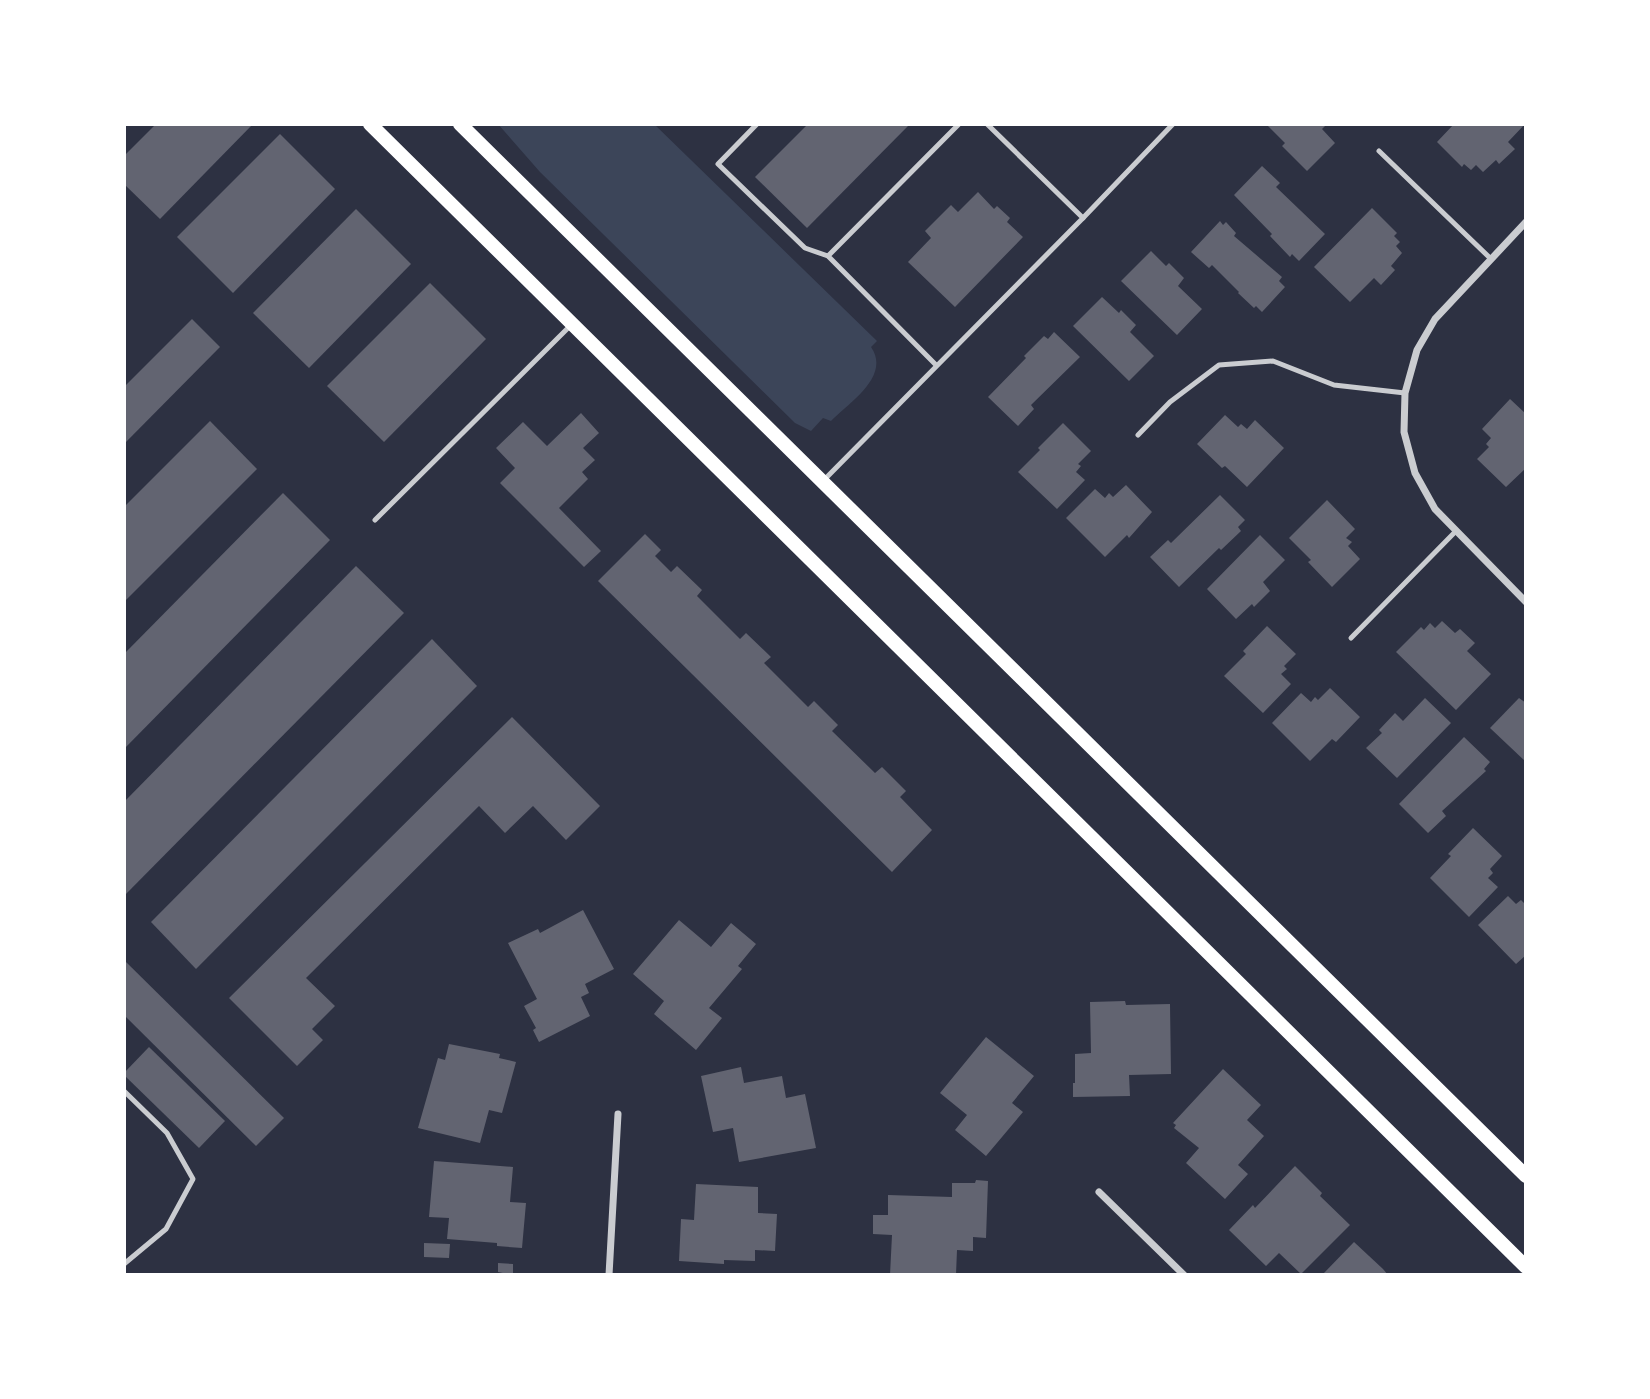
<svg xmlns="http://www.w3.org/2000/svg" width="1650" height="1399" font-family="'Golos Text',sans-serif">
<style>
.green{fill:#3c4559}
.building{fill:#626471}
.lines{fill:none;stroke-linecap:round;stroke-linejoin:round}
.service{stroke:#caccd0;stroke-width:5}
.minor{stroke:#caccd0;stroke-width:7}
.secondary{stroke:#fff;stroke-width:14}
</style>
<rect width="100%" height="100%" fill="#2d3142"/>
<path class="green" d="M498 124H654L877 341 871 347C891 376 850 402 831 421L823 418 811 431 795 423 540 172Z"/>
<g class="building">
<polygon points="156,124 253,124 160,219 124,184 124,156"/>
<polygon points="808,124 910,124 807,228 755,177"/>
<polygon points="1266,124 1327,124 1322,129 1335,143 1307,171 1282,146 1285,143"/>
<polygon points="1454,124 1525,124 1508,142 1515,149 1499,164 1496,160 1483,172 1476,165 1471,170 1464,164 1462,167 1437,142"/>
<polygon points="280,134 335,189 233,293 177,237"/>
<polygon points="1262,166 1280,183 1276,187 1325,234 1299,261 1292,254 1290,257 1270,236 1272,234 1234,195"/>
<polygon points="978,192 994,209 997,206 1010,218 1007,222 1023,237 955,307 908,262 931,238 925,231 951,205 958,212"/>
<polygon points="1372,208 1397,233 1394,236 1400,242 1396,246 1402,253 1391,266 1395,270 1381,285 1374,278 1350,302 1314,267"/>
<polygon points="356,209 411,264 309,368 253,313"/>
<polygon points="1220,221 1223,225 1226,222 1236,233 1234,236 1282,277 1279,281 1285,287 1262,312 1256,306 1254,308 1238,293 1239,292 1212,265 1209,268 1191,252"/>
<polygon points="1151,251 1166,266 1169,263 1184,278 1178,286 1202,309 1177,335 1121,281"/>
<polygon points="430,283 486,339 384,442 327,386"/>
<polygon points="1102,297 1119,313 1121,310 1136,325 1130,332 1154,356 1129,381 1073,326"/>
<polygon points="192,319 220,347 124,444 124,387"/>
<polygon points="1054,332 1080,357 1031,405 1034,409 1018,426 988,397 1026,358 1024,356 1044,336 1048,339"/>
<polygon points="1510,399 1526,414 1526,468 1506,487 1477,459 1489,447 1486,444 1491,438 1482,429"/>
<polygon points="581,413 599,433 583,448 595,460 582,472 588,479 559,508 601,551 584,567 500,483 515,468 496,448 523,422 547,446"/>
<polygon points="1225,415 1238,427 1241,424 1247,429 1255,420 1284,448 1247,487 1225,466 1222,468 1197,444"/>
<polygon points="210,421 257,469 124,602 124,507"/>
<polygon points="1063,423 1091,451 1078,464 1081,466 1076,472 1085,480 1057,509 1018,472 1040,450 1038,448"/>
<polygon points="1126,485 1152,512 1129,538 1127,535 1105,557 1066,518 1095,489 1105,498 1109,493 1113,497"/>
<polygon points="283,493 330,540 124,749 124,654"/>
<polygon points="1220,495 1245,520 1238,527 1241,531 1221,550 1219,548 1179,587 1150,557 1168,540 1171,543"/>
<polygon points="1327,500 1355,529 1346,538 1352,542 1348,546 1360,559 1332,587 1308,562 1311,560 1289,538"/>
<polygon points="645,534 661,550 655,556 671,572 677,566 702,590 697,596 740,639 746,633 771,657 764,663 808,707 814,701 838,725 832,731 875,773 882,767 906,791 900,797 932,830 892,872 598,581"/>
<polygon points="1260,535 1285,560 1263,582 1270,591 1254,607 1252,604 1236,619 1207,589"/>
<polygon points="356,566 404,613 124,896 124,802"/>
<polygon points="1442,621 1455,633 1460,629 1475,643 1467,651 1491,674 1456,710 1396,652 1421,627 1424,630 1430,623 1435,628"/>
<polygon points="1267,626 1296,654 1284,666 1287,669 1281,674 1291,684 1263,713 1224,676 1246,654 1243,651"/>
<polygon points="432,639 477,686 196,969 151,922"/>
<polygon points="1330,688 1360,717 1336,742 1332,739 1310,761 1272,723 1301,693 1311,702 1315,697 1318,700"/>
<polygon points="1425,698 1451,723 1397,778 1366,748 1382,733 1379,730 1395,713 1403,721"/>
<polygon points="1519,698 1526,703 1526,762 1490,728"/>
<polygon points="512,717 600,806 566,840 533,806 505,833 479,806 306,978 335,1006 312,1029 323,1040 297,1066 229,998"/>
<polygon points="1464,737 1490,762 1484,769 1486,771 1442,811 1446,816 1428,833 1399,804"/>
<polygon points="1473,828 1502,856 1490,869 1493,873 1488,878 1498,887 1469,917 1430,878 1451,856 1448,854"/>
<polygon points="1508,896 1516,904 1521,900 1526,905 1526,955 1516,964 1478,925"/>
<polygon points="583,910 614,969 585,984 589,993 581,997 590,1016 539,1042 533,1030 536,1028 524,1006 537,999 508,943 538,929 540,933"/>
<polygon points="679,920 711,947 731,923 756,944 738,966 742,969 709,1008 722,1018 696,1050 654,1014 664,1001 633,974"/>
<polygon points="124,960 284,1118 256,1146 124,1015"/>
<polygon points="1125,1001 1126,1005 1170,1004 1171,1074 1129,1075 1130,1096 1073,1097 1073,1083 1075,1083 1075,1054 1091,1053 1090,1002"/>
<polygon points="986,1037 1034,1076 1012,1103 1023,1112 986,1156 955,1130 967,1115 940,1093"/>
<polygon points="449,1044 500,1054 499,1058 516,1062 502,1113 489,1110 480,1143 418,1128 438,1058 445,1060"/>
<polygon points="149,1047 225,1121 199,1148 124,1075 124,1073"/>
<polygon points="741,1067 744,1083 782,1076 786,1098 805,1094 816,1148 739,1162 733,1128 713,1132 701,1076"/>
<polygon points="1223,1069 1261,1105 1247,1120 1264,1136 1238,1165 1248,1174 1225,1199 1186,1163 1199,1148 1174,1128 1176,1125 1173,1123"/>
<polygon points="434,1161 513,1167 510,1202 526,1203 522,1248 497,1246 497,1243 447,1239 449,1218 429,1217"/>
<polygon points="1295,1166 1322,1193 1320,1196 1350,1225 1301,1274 1279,1253 1266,1266 1229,1230 1253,1205 1255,1208"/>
<polygon points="976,1180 988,1181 986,1238 973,1237 973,1251 957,1250 956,1275 890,1275 892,1235 873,1234 873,1215 888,1215 888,1195 952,1197 952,1183 975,1183"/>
<polygon points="696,1184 758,1187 758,1213 777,1214 775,1251 755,1250 755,1261 724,1260 724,1264 679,1261 681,1219 694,1220"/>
<polygon points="1354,1242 1383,1269 1388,1275 1324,1273"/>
<polygon points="424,1243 450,1244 449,1258 424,1257"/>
<polygon points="498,1263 513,1264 513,1275 498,1272"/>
</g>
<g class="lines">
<g class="service">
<polyline points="757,124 718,164 805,248 828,256"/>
<polyline points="1379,151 1490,258"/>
<polyline points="1083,218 1173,124"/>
<polyline points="936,365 828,256 959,124"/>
<polyline points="1138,435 1170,402 1219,365 1273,361 1334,385 1405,393"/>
<polyline points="823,481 1083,218 987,124"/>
<polyline points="375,520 572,324"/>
<polyline points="1351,638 1455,532"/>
<polyline points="124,1091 167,1133 193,1179 166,1229 124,1264"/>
</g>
<g class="minor">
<polyline points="1526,222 1435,319 1417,350 1405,393 1404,432 1415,473 1435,509 1526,602"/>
<polyline points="1099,1192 1184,1275"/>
<polyline points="609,1275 618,1114"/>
</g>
<g class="secondary">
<polyline points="370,124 1526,1267"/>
<polyline points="460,124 1526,1176"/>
</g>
</g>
<rect width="1650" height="1399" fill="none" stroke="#ffffff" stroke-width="252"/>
</svg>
